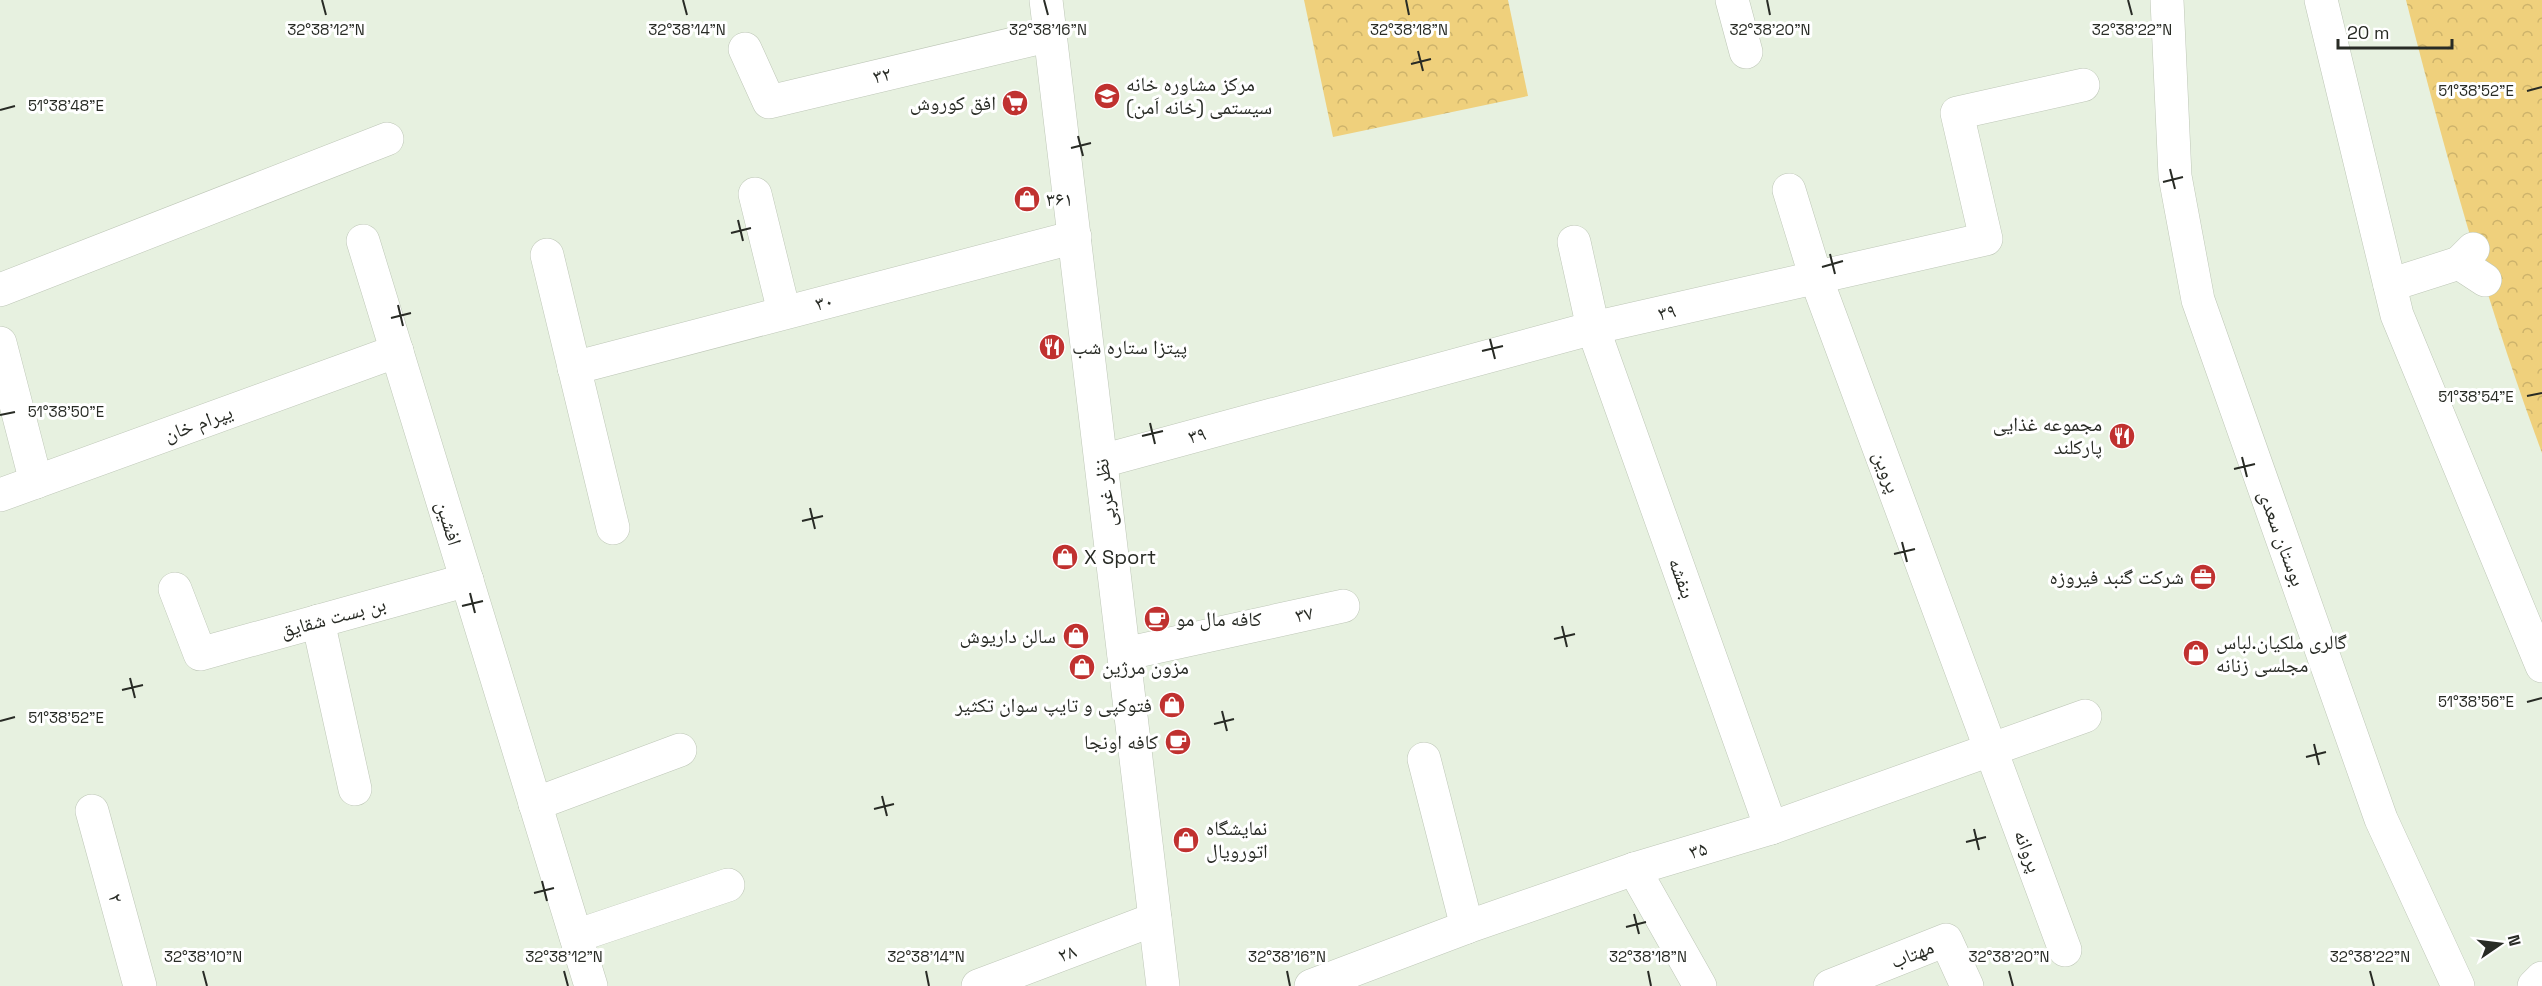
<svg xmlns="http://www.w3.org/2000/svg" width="2542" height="986" font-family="'Space Grotesk','Noto Naskh Arabic',sans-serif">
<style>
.forest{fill:url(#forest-crowns)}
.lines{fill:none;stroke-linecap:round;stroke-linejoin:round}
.street-casing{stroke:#bec7b7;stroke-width:34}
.secondary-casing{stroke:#bec7b7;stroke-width:34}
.primary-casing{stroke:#bec7b7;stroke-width:34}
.street{stroke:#fff;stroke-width:33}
.secondary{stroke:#fff;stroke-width:33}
.primary{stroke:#fff;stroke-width:33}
.ticks{fill:none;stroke:#282b25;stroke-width:2}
.labels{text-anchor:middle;stroke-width:6;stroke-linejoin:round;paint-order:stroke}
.street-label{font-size:20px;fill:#282b25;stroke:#fff}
.poi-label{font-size:20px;fill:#282b25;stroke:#fff;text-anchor:start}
.ticks-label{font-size:15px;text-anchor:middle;fill:#282b25;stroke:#fff;stroke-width:6;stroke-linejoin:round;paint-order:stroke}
</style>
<defs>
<pattern id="forest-crowns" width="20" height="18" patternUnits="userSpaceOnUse" patternTransform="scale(1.5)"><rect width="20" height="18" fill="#efd07c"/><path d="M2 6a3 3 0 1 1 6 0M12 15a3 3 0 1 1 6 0" fill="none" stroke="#cdb36b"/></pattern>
</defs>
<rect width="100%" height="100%" fill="#e7f1e0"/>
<g class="forest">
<polygon points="1304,0 1508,0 1528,96 1333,137"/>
<path d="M2406 0H2542V453C2487 305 2445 153 2406 0Z"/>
</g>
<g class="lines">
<defs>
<g id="street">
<polyline points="1732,0 1746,52"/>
<polyline points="745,49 769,102 1051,35"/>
<polyline points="1789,190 1816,278 2065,950"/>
<polyline points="755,194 784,312"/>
<polyline points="363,241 591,986"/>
<polyline points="1574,242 1593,328 1771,828"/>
<polyline points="2473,249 2459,263 2485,280"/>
<polyline points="547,255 613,528"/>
<polyline points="2390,285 2459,263"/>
<polyline points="0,290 387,139"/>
<polyline points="0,343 36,482"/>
<polyline points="574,368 1075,237"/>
<polyline points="1102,461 1593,328 1986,239 1957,113 2083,85"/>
<polyline points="0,495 397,351"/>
<polyline points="175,589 200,654 467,580"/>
<polyline points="318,621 355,789"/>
<polyline points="1124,654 1343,606"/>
<polyline points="1424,759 1467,927"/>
<polyline points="535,804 680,750"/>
<polyline points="92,811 140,986"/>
<polyline points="1634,869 1700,986"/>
<polyline points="576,936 728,885"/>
<polyline points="978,986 1155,919"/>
<polyline points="1311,986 1467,927 1634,869 1771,828 2085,716"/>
<polyline points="1830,986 1946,940 1967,986"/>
</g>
<polyline id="secondary" points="1046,0 1163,986"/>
<g id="primary">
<polyline points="2167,0 2175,176 2198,300 2381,819 2458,986"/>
<polyline points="2321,0 2397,315 2542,666"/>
<polyline points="2534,986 2542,978"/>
</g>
</defs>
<use href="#street" class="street-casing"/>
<use href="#secondary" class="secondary-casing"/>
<use href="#primary" class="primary-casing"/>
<use href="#street" class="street"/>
<use href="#secondary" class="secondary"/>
<use href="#primary" class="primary"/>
</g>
<path class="ticks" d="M322 0 326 15M683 0 687 15M1044 0 1048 15M1406 0 1409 15M1767 0 1770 15M2128 0 2132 15M1418 51 1423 71M1411 64 1431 59M2527 91 2542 87M0 110 15 106M1078 136 1083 156M1071 148 1091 143M2170 169 2175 189M2163 182 2183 177M738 220 743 241M731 233 751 228M1830 254 1835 274M1822 267 1843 261M398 305 403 326M391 318 411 313M1490 339 1495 359M1482 351 1503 346M2527 396 2542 393M0 415 15 412M1150 423 1155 444M1142 436 1163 431M2242 457 2247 477M2234 469 2255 464M810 508 815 529M802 521 823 516M1902 542 1907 562M1894 554 1915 549M470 593 475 613M462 606 483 601M1562 626 1567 647M1554 639 1575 634M130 678 135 698M122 690 143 685M2527 702 2542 698M1222 711 1227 731M0 721 15 717M1214 724 1234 719M2314 744 2319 765M2306 757 2326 752M882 796 887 816M874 809 894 804M1974 829 1979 850M1966 842 1986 837M542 881 547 901M534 893 554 888M1634 914 1639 934M1626 927 1646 922M203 971 207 986M564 971 568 986M926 971 929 986M1287 971 1290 986M1648 971 1651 986M2009 971 2013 986M2370 971 2374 986"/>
<defs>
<symbol id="school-disc" viewBox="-11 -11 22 22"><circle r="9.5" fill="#c0312f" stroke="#fff"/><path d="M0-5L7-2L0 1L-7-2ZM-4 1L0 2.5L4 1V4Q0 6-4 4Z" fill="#fff"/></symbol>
<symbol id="supermarket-disc" viewBox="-11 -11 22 22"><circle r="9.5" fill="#c0312f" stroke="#fff"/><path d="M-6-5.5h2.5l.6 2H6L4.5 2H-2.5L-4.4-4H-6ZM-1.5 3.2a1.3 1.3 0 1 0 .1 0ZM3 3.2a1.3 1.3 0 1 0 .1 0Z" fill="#fff"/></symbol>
<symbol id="shop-disc" viewBox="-11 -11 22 22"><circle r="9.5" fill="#c0312f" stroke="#fff"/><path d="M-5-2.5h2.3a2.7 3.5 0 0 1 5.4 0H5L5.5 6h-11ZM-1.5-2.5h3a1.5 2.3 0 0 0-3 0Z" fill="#fff"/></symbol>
<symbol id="restaurant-disc" viewBox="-11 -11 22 22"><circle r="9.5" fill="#c0312f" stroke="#fff"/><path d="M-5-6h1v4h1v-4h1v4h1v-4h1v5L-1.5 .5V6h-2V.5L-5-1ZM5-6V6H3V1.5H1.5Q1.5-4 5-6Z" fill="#fff"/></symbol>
<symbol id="office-disc" viewBox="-11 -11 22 22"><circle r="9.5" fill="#c0312f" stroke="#fff"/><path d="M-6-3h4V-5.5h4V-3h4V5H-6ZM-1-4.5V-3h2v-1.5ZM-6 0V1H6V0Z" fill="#fff"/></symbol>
<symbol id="cafe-disc" viewBox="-11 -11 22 22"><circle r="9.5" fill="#c0312f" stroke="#fff"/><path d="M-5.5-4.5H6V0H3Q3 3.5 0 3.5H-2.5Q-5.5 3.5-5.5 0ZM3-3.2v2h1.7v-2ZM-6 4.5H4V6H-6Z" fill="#fff"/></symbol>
</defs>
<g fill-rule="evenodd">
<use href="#school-disc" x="1092" y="81" width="30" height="30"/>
<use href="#supermarket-disc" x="1000" y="88" width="30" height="30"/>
<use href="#shop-disc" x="1012" y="184" width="30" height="30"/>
<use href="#restaurant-disc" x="1037" y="332" width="30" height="30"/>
<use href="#restaurant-disc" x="2107" y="421" width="30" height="30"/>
<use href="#shop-disc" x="1050" y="542" width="30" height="30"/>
<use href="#office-disc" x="2188" y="562" width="30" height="30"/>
<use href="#cafe-disc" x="1142" y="604" width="30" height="30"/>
<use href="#shop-disc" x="1061" y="621" width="30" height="30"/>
<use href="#shop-disc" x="2181" y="638" width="30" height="30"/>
<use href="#shop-disc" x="1067" y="652" width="30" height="30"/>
<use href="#shop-disc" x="1157" y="690" width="30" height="30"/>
<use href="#cafe-disc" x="1163" y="727" width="30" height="30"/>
<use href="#shop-disc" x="1171" y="825" width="30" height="30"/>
</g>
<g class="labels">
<g class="street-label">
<text transform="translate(882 75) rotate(-13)" y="7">۳۲</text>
<text transform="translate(824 302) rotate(-15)" y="7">۳۰</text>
<text transform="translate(1667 312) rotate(-13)" y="7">۳۹</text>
<text transform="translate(198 423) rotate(-20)" y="7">یپرام خان</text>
<text transform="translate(1197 435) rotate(-15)" y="7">۳۹</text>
<text transform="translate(1887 472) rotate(70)" y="7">پروین</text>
<text transform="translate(1105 493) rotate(-97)" y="7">نظر غربی</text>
<text transform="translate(449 523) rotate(73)" y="7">افشین</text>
<text transform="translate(2282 538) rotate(70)" y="7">بوستان سعدی</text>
<text transform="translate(1682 578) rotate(70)" y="7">بنفشه</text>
<text transform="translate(1304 614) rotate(-12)" y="7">۳۷</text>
<text transform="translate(333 617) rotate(-15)" y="7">بن بست شقایق</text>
<text transform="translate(1698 850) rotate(-17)" y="7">۳۵</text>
<text transform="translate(2028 851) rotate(69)" y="7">پروانه</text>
<text transform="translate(116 898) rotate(75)" y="7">۲</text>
<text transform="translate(1067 953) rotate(-21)" y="7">۲۸</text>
<text transform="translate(1912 954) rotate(-22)" y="7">مهتاب</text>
</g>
<g class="poi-label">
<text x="1126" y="91">مرکز مشاوره خانه<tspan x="1126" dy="23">سیستمی (خانه اَمن)</tspan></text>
<text x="996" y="110" text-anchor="end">افق کوروش</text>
<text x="1046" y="206">۳۶۱</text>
<text x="1072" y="354">پیتزا ستاره شب</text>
<text x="2102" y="431" text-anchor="end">مجموعه غذایی<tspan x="2102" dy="23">پارکلند</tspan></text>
<text x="1084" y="564">X Sport</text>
<text x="2184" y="584" text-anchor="end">شرکت گنبد فیروزه</text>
<text x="1176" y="626">کافه مال مو</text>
<text x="1056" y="643" text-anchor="end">سالن داریوش</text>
<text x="2216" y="649">گالری ملکیان.لباس<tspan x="2216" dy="23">مجلسی زنانه</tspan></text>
<text x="1102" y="674">مزون مرژین</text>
<text x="1152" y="712" text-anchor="end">فتوکپی و تایپ سوان تکثیر</text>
<text x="1158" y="749" text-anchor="end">کافه اونجا</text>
<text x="1206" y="835">نمایشگاه<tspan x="1206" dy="23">اتورویال</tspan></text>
</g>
</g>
<g class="ticks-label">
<text x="1409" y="35">32°38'18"N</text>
<text x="326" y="35">32°38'12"N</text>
<text x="687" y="35">32°38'14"N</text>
<text x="1048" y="35">32°38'16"N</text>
<text x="1770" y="35">32°38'20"N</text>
<text x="2132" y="35">32°38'22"N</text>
<text x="2476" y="96">51°38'52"E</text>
<text x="66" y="111">51°38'48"E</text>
<text x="2476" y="402">51°38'54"E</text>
<text x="66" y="417">51°38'50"E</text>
<text x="2476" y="707">51°38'56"E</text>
<text x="66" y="723">51°38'52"E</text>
<text x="203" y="962">32°38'10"N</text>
<text x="564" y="962">32°38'12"N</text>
<text x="926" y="962">32°38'14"N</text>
<text x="1287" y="962">32°38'16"N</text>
<text x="1648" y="962">32°38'18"N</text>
<text x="2009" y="962">32°38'20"N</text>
<text x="2370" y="962">32°38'22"N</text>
</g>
<g transform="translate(2500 944) rotate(76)" stroke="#ffffff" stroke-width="4.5" paint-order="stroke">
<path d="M0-4.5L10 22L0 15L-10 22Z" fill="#282b25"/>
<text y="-9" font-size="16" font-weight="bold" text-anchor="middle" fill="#282b25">N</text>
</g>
<path d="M2338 39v9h114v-9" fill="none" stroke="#282b25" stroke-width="3"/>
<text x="2347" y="39" font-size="18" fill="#282b25" stroke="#ffffff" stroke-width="4.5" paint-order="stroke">20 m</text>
</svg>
